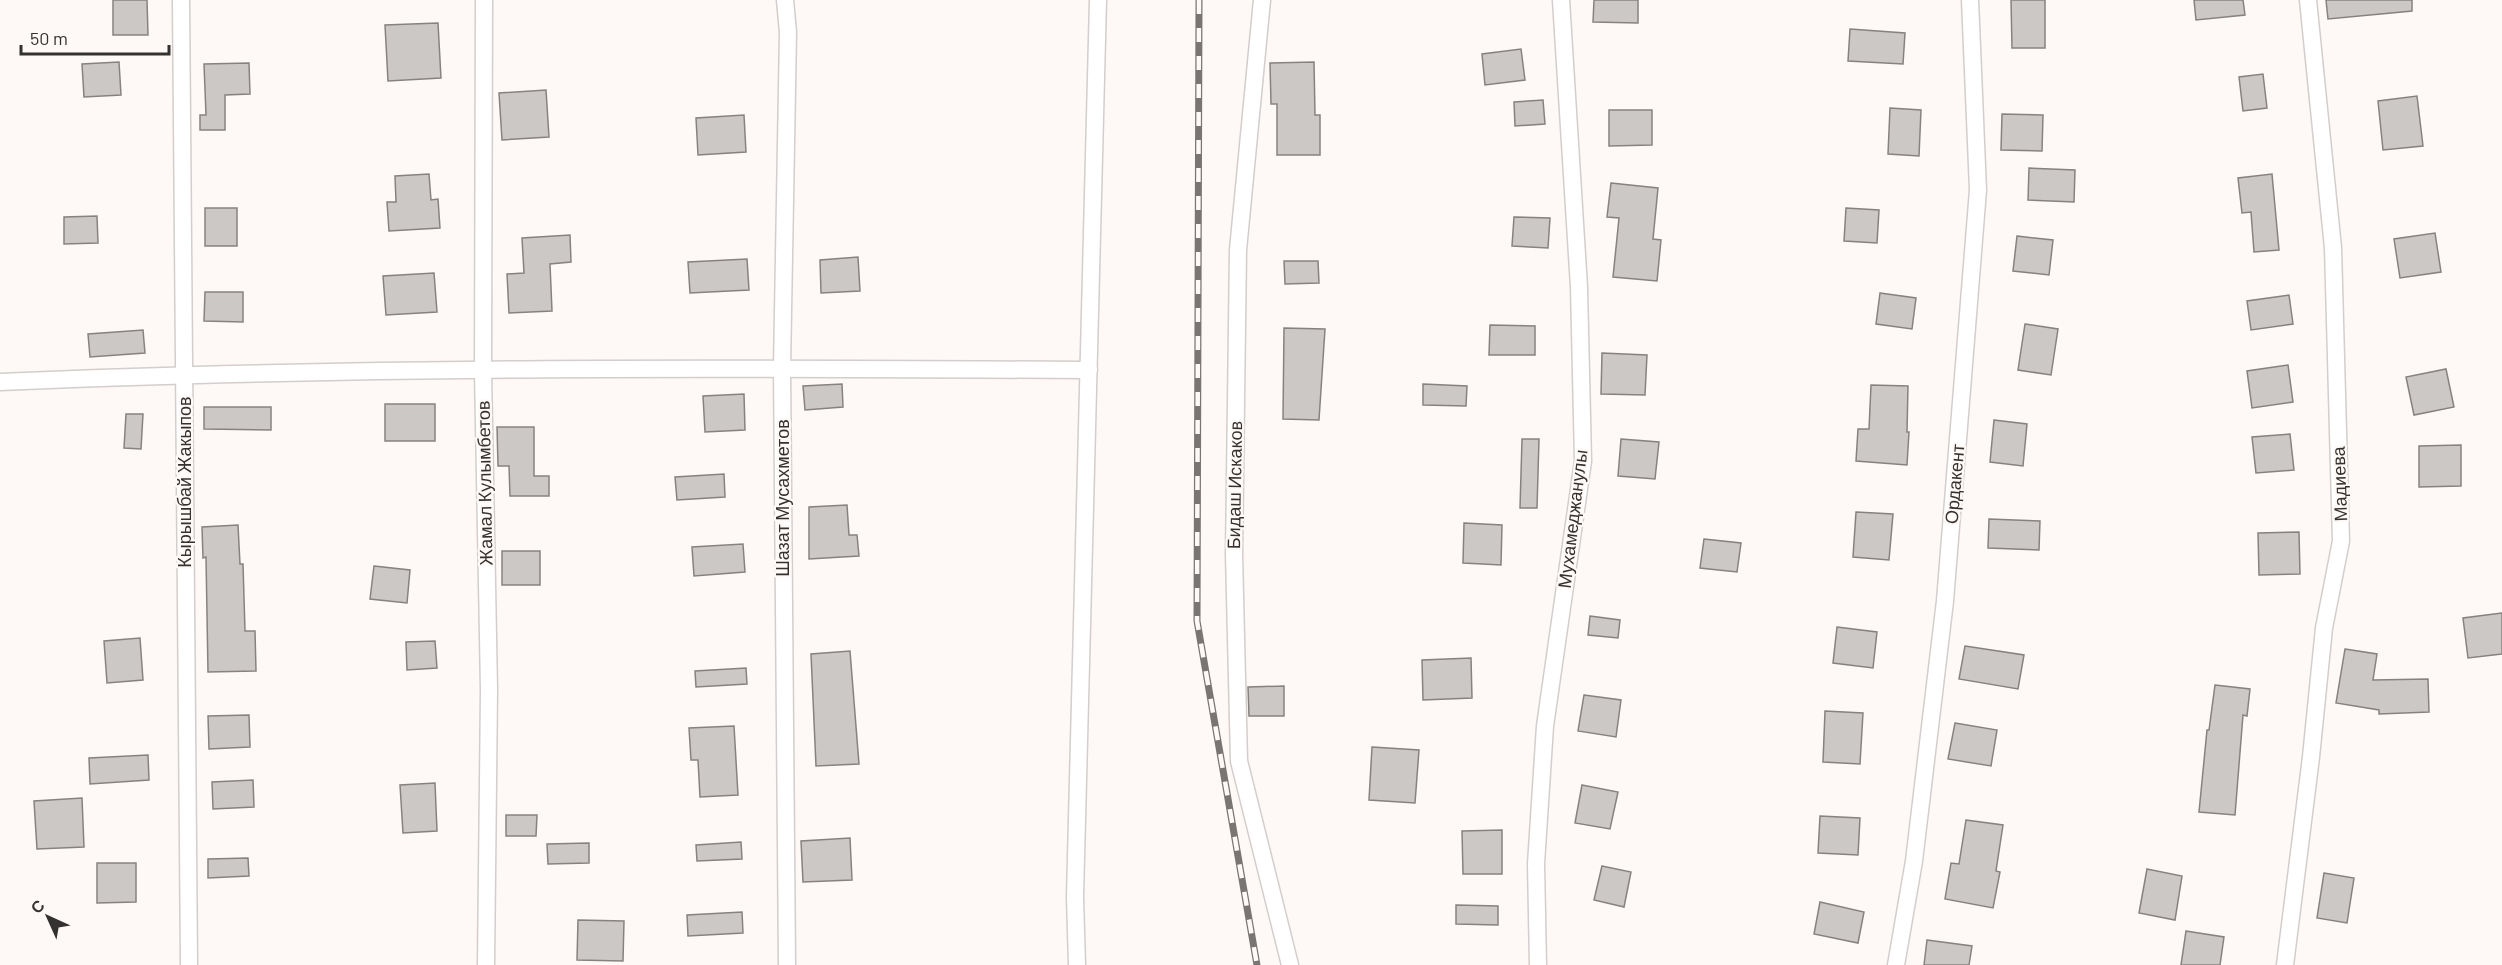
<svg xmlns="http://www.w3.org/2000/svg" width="2502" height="965" font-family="Barlow,sans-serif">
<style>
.building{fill:#ccc8c6;stroke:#878281;stroke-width:1.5}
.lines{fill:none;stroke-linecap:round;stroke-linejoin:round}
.minor-casing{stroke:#d3cecc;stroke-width:19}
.minor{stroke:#fff;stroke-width:16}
.rail-casing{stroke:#787573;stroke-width:7}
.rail{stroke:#fef9f6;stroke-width:4.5;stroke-dasharray:14;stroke-linecap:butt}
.labels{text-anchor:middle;stroke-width:4.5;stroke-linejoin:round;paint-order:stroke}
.street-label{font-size:18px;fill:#343231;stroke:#fef9f6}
</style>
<rect width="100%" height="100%" fill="#fef9f6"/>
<g class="building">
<polygon points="113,0 147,0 148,35 113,35"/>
<polygon points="1594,0 1638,0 1638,23 1593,22"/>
<polygon points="2011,0 2045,0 2045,48 2012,48"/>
<polygon points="2194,0 2243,0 2245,15 2196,20"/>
<polygon points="2326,0 2412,0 2412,11 2328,19"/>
<polygon points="438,23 441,78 388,81 385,25"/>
<polygon points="1850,29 1905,33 1903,64 1848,61"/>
<polygon points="1521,49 1525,80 1485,85 1482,54"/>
<polygon points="119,62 121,95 84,97 82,64"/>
<polygon points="1314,62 1315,115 1320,115 1320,155 1277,155 1277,104 1271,104 1270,63"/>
<polygon points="249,63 250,94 225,95 225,130 200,130 200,115 206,115 204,64"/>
<polygon points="2263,74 2267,108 2243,111 2239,77"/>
<polygon points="546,90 549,137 502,140 499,93"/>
<polygon points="2417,96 2423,146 2383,150 2378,101"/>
<polygon points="1543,100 1545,124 1515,126 1514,102"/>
<polygon points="1890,108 1921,110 1919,156 1888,154"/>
<polygon points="1609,110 1652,110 1652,145 1609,146"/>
<polygon points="2002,114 2043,115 2042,151 2001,150"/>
<polygon points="744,115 746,152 698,155 696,118"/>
<polygon points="2029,168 2075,170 2074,202 2028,200"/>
<polygon points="429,174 431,200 438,199 440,228 389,231 387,202 396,202 395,176"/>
<polygon points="2272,174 2279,250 2254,252 2251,212 2242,213 2238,178"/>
<polygon points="1611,183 1658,188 1653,239 1661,240 1657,281 1613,277 1619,218 1607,217"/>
<rect x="205" y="208" width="32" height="38"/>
<polygon points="1846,208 1879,210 1877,243 1844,241"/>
<polygon points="97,216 98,243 64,244 64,217"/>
<polygon points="1514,217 1550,218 1548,248 1512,246"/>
<polygon points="2435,233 2441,272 2400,278 2394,239"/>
<polygon points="570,235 571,262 550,264 552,311 509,313 507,274 524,273 522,238"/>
<polygon points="2017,236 2053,240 2049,275 2013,271"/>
<polygon points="858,257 860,291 821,293 820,260"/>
<polygon points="747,259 749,290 690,293 688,262"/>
<polygon points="1284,261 1318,261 1319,283 1285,284"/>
<polygon points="434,273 437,312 386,315 383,276"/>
<polygon points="205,292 243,292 243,322 204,321"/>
<polygon points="1880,293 1916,298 1912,329 1876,324"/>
<polygon points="2289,295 2293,324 2251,330 2247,301"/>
<polygon points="2025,324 2058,329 2051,375 2018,370"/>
<polygon points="1490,325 1535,326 1535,355 1489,355"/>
<polygon points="1284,328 1325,329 1319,420 1283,419"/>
<polygon points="143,330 145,353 90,357 88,334"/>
<polygon points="1602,353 1647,355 1645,395 1601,394"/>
<polygon points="2288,365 2293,402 2252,408 2247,371"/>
<polygon points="2446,369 2454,407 2414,415 2406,377"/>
<polygon points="842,384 843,407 805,410 803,386"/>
<polygon points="1423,384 1467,386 1466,406 1423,405"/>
<polygon points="1871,385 1908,386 1907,432 1909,432 1907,465 1856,461 1858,429 1869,429"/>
<polygon points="744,394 745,430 705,432 703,396"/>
<rect x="385" y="404" width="50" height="37"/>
<polygon points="204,407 271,407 271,430 204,429"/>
<polygon points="126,414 143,414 141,449 124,448"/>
<polygon points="1994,420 2027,424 2023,466 1990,462"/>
<polygon points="497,427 534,427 534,476 549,476 549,496 510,496 509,466 498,466"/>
<polygon points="2290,434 2294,470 2256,473 2252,437"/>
<polygon points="1522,439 1539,439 1537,508 1520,508"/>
<polygon points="1621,439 1659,442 1655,479 1618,476"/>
<polygon points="2461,445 2461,486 2419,487 2419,446"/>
<polygon points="724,474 725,497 677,500 675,477"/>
<polygon points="847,505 849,535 857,535 859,556 809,559 809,507"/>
<polygon points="1856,512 1893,514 1889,560 1853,557"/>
<polygon points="1989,519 2040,521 2039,550 1988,548"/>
<polygon points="1464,523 1502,525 1501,565 1463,563"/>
<polygon points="238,525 240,564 243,564 245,631 255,631 256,671 208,672 206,557 203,558 202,527"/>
<polygon points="2299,532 2300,574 2259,575 2258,533"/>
<polygon points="1704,539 1741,543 1737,572 1700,568"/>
<polygon points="743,544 745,572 694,576 692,547"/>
<rect x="502" y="551" width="38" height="34"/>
<polygon points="374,566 410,570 407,603 370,599"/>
<polygon points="2502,613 2502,654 2468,658 2463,618"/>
<polygon points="1590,616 1620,620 1618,638 1588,635"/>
<polygon points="1837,627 1877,632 1873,668 1833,663"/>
<polygon points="140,638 143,680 107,683 104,641"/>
<polygon points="435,641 437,668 407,670 406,642"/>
<polygon points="1965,646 2024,655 2018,689 1959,679"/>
<polygon points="2345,649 2377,654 2373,680 2428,679 2429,712 2379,714 2379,710 2336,703"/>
<polygon points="850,651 859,764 816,766 811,654"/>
<polygon points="1471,658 1472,698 1423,700 1422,660"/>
<polygon points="746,668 747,684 696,687 695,671"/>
<polygon points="2215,685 2250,689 2247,716 2243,715 2235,815 2199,812 2207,730 2209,730"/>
<polygon points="1284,686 1284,716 1249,716 1248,687"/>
<polygon points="1584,695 1621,700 1616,737 1578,731"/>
<polygon points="1825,711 1863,713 1860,764 1823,762"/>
<polygon points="249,715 250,747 209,749 208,716"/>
<polygon points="1955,723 1997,730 1991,766 1948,759"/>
<polygon points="734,726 738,795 700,797 698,760 691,760 689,728"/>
<polygon points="1372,747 1419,750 1415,803 1369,800"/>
<polygon points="148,755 149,780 90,784 89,758"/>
<polygon points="253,780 254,807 213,809 212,782"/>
<polygon points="435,783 437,831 403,833 400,785"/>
<polygon points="1582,785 1618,792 1610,829 1575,823"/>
<polygon points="82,798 84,847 37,849 34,801"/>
<polygon points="506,815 537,815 536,836 506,836"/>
<polygon points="1820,816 1860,818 1858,855 1818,853"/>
<polygon points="1966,820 2003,825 1996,871 2000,872 1993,908 1945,899 1951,863 1959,864"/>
<polygon points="1502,830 1502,874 1463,874 1462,831"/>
<polygon points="850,838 852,880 803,882 801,841"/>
<polygon points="741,842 742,859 697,861 696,845"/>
<polygon points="589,843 589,863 548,864 547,844"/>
<polygon points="248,858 249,876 208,878 208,859"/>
<polygon points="97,863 136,863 136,902 97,903"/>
<polygon points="1602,866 1631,872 1624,907 1594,900"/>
<polygon points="2147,869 2182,876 2175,920 2139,913"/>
<polygon points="2324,873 2354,878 2347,923 2317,918"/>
<polygon points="1820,902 1864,912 1858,943 1814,934"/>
<polygon points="1456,905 1498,906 1498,925 1456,924"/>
<polygon points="742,912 743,933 688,936 687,915"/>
<polygon points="578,920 624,921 623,961 577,960"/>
<polygon points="2186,931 2224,937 2220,965 2181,965"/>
<polygon points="1927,940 1972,946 1969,965 1924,965"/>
</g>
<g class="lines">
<defs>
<g id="minor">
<polyline points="181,0 189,965"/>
<polyline points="484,0 483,371 489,690 486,965"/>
<polyline points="785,0 788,32 782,368 787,965"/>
<polyline points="1262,0 1238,250 1234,554 1239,761 1290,965"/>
<path d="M0 382C362 366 726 368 1089 370"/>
<polyline points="1077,965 1075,897 1098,0"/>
<polyline points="1538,965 1536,864 1545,726 1583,461 1579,287 1561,0"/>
<polyline points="1896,965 1914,861 1945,601 1978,190 1970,0"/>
<polyline points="2285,965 2311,757 2324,628 2341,541 2333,248 2308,0"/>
</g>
</defs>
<use href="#minor" class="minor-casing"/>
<use href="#minor" class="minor"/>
<defs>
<polyline id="rail" points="1199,0 1197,621 1257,965"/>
</defs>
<use href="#rail" class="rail-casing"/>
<use href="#rail" class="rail"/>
</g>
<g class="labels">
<g class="street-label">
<text transform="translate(185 482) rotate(-90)" y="6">Кырышбай Жакыпов</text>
<text transform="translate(485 483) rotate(-91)" y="6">Жамал Кулымбетов</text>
<text transform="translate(1955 484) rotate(-85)" y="6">Ордакент</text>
<text transform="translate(2340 484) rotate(-92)" y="6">Мадиева</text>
<text transform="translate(1235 485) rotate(-89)" y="6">Бидаш Искаков</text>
<text transform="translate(783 498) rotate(-90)" y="6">Шазат Мусахметов</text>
<text transform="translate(1573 519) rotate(-83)" y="6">Мухамеджанулы</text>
</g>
</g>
<g transform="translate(48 917) rotate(315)" stroke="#fef9f6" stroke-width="4.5" paint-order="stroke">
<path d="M0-4.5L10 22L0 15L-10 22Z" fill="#343231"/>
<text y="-9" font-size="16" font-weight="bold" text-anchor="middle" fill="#343231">С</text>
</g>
<path d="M21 45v9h148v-9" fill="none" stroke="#343231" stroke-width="3"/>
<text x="30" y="45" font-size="18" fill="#343231" stroke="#fef9f6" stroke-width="4.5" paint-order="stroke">50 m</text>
</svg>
